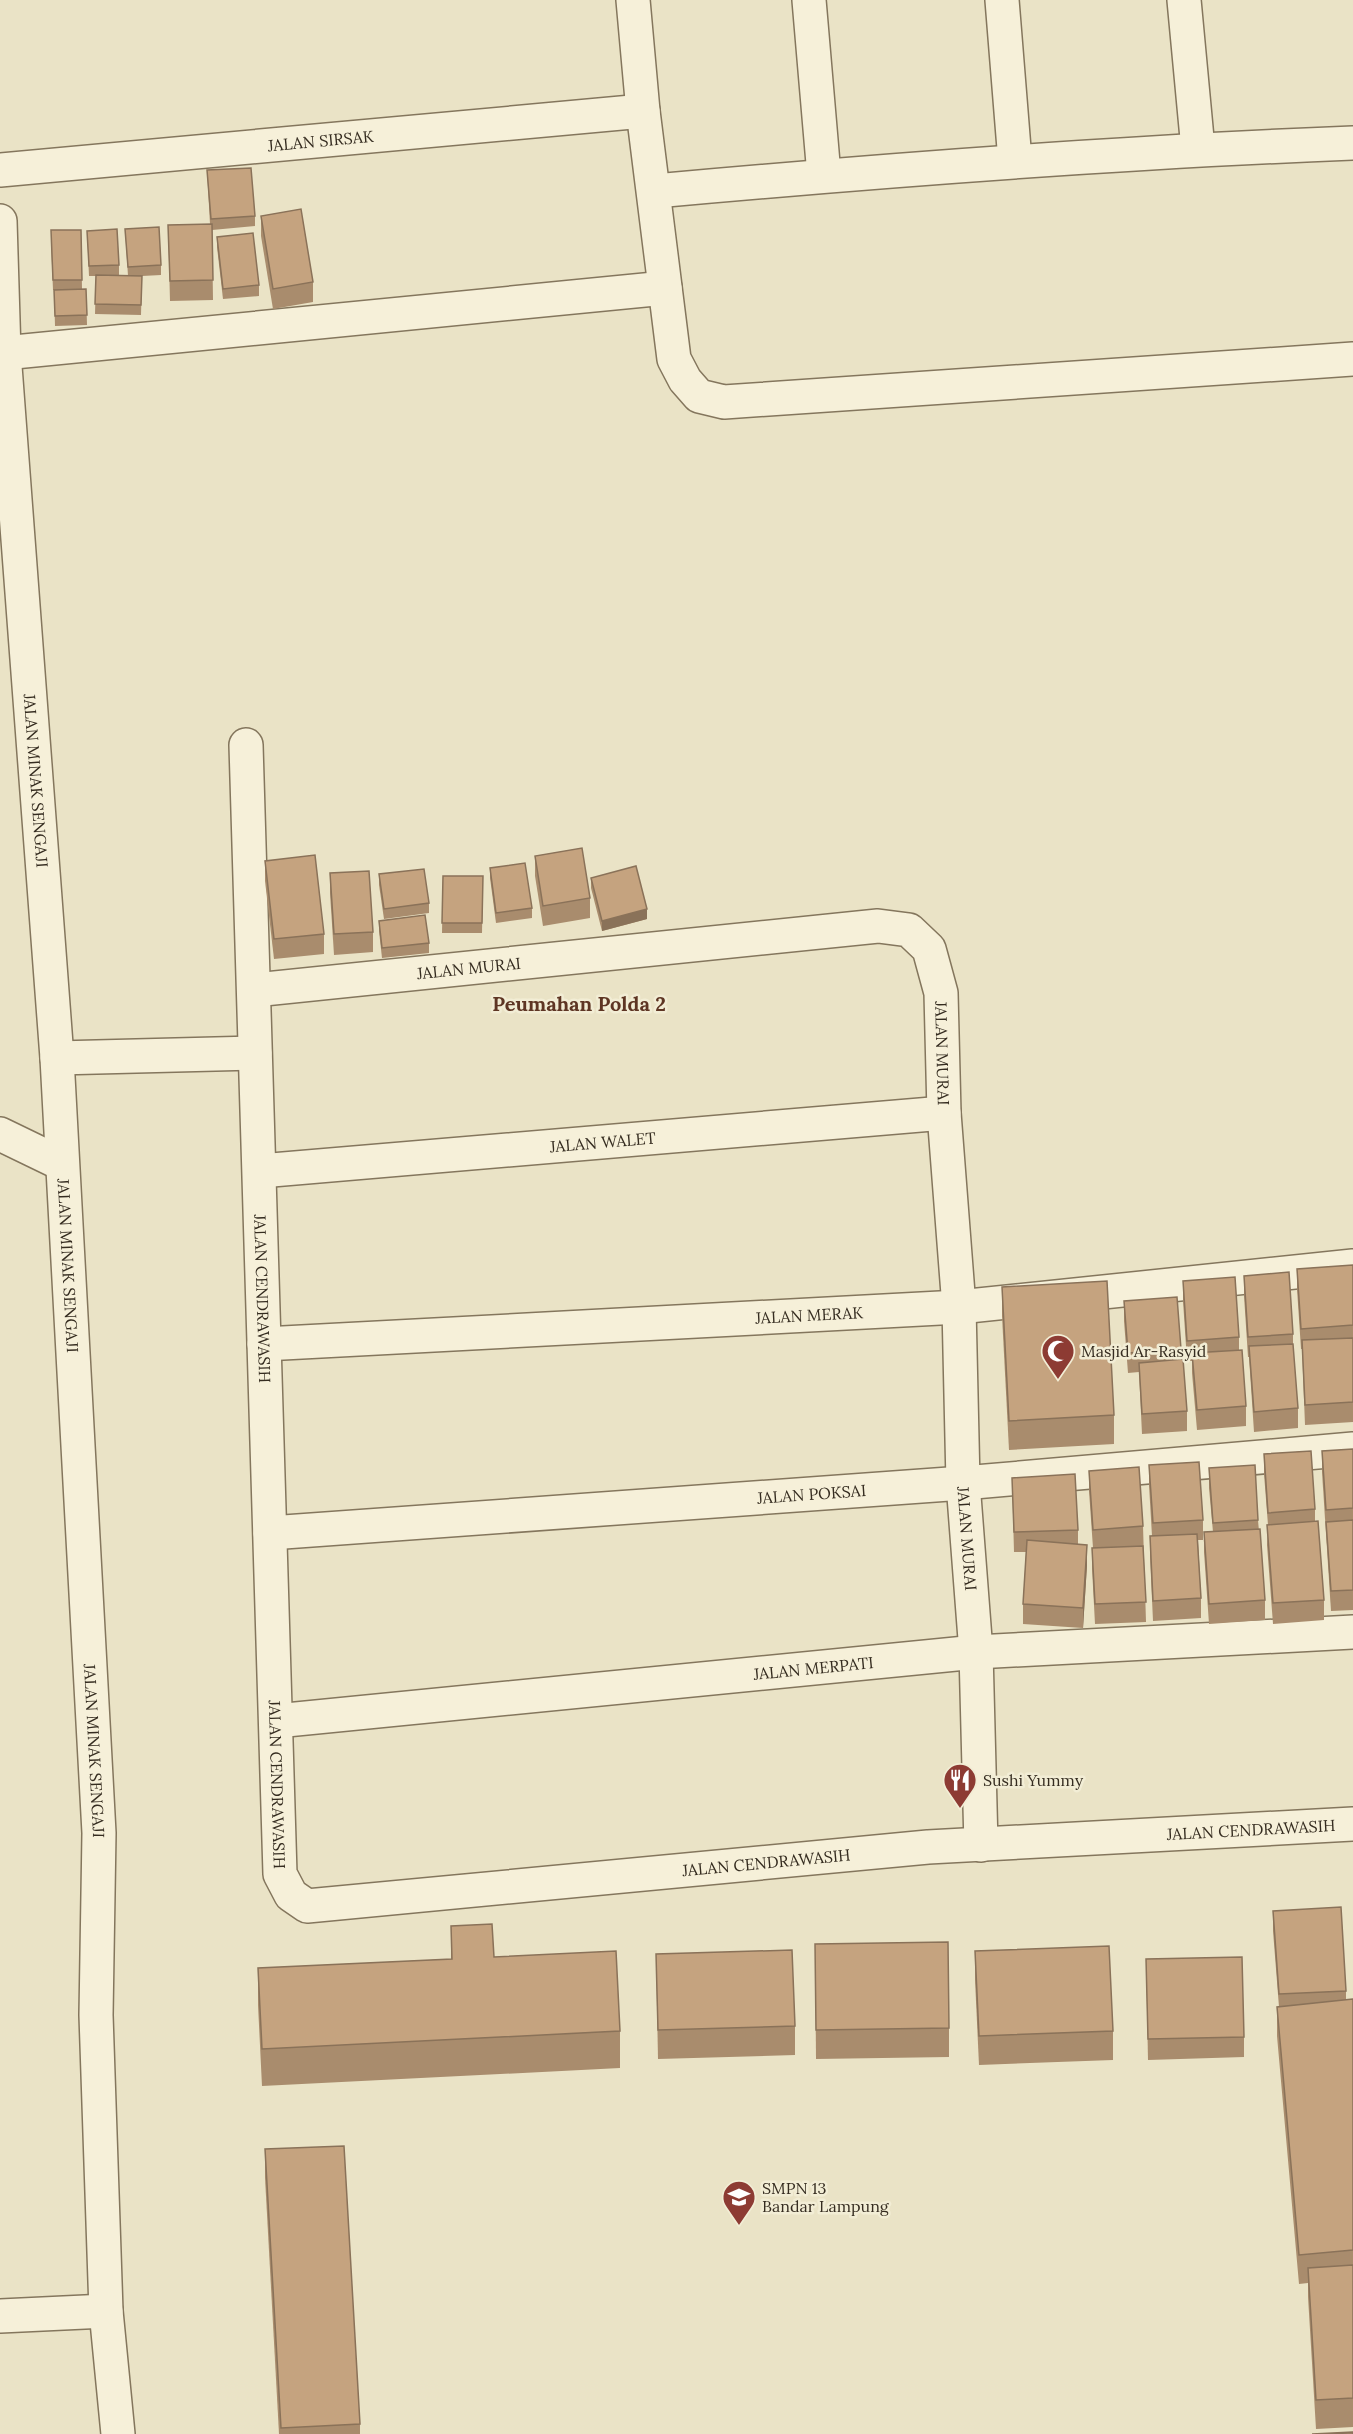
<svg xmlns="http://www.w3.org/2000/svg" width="1353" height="2434" font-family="Lora,serif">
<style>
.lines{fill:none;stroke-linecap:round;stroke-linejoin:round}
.minor-casing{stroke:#84765d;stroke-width:36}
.minor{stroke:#f6f0d9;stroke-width:33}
.wall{fill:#a98c6d}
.shaded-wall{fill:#8a7259}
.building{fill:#c5a37f;stroke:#8a7259;stroke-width:1.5}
.labels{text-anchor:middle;stroke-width:5;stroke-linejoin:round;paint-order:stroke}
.street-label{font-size:16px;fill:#352c20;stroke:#f2edd5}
.poi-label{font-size:16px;fill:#352c20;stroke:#f2edd5;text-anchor:start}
.quarter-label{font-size:20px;font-weight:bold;fill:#5e3523;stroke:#f2edd5}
</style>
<rect width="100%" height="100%" fill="#eae3c6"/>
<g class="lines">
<defs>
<g id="minor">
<polyline points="633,0 643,111 674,359 685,380 699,396 724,402 1353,359"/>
<polyline points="809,0 824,175"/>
<polyline points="1002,0 1015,161"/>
<polyline points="1184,0 1198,149"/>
<path id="s1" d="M0 170 643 111"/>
<path d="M655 191C887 170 1120 152 1353 143"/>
<path id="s2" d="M0 221 4 353 57 1058 99 1833 96 2015 106 2311 118 2434"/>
<polyline points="4,353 665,288"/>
<path id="s3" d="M246 745 280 1874 291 1895 307 1906 928 1847 1353 1824"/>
<path id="s4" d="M254 990 878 926 909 930 929 949 941 993 944 1113 959 1307 963 1483 976 1652 981 1845"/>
<polyline points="57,1058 255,1053"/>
<polyline points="0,1134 62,1164"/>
<path id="s5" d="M260 1171 944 1113"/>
<path id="s6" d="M264 1344 959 1307 1353 1266"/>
<path id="s7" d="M270 1533 963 1483 1353 1449"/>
<path id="s8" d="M276 1721 976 1652 1353 1632"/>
<polyline points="0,2316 106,2311"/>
</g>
</defs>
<use href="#minor" class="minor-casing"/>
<use href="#minor" class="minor"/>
</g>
<g class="wall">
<polygon points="207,170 255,216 255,226 212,230 213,300 170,301 168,225 210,224"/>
<polygon points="261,216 313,282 313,302 273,309 261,236"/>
<polygon points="125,229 161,265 161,275 142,276 141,315 95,314 96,276 89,276 87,231 119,265 119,275 128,276"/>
<polygon points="81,230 82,289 86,289 87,325 55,326 54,290 55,290 53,290 51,241"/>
<polygon points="217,237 259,285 259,296 223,299 217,247"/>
<polygon points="535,856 590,898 590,918 543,926 535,876"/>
<polygon points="265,861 324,934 324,954 274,959 265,881"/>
<polygon points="490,868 532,908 532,918 496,923 490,878"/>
<polygon points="330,873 373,932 373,952 334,955 330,893"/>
<polygon points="379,874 429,903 429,913 384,919 379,885"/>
<polygon points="443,876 483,876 482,933 442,933"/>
<polygon points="591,878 647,919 602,931 591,888"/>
<polygon points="379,921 429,943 429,953 382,958 379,931"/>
<polygon points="1353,1265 1353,1422 1305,1425 1302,1349 1301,1349 1297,1289 1297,1269"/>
<polygon points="1244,1276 1293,1334 1293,1348 1298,1408 1298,1428 1254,1432 1249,1357 1248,1357 1244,1296"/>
<polygon points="1183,1281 1239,1337 1239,1350 1246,1406 1246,1426 1197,1430 1192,1373 1192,1361 1187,1361 1183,1301"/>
<polygon points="1002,1287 1114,1415 1114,1444 1009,1450 1002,1316"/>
<polygon points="1124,1301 1181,1349 1181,1360 1187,1411 1187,1431 1142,1434 1139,1372 1128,1373 1124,1321"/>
<polygon points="1353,1449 1353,1610 1331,1611 1322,1472 1322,1451"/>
<polygon points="1264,1454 1315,1509 1315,1522 1324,1600 1324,1620 1273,1624 1267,1545 1268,1525 1264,1474"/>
<polygon points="1149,1465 1203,1520 1203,1540 1198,1540 1201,1598 1201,1618 1153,1621 1150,1556 1150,1536 1152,1536 1149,1485"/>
<polygon points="1209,1468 1258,1520 1265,1600 1265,1620 1209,1624 1204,1552 1204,1532 1213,1532 1209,1488"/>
<polygon points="1089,1471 1143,1526 1146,1622 1095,1624 1092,1568 1092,1548 1093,1548 1089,1491"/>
<polygon points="1012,1478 1078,1530 1078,1544 1087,1565 1083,1628 1023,1624 1023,1604 1026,1552 1014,1552"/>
<polygon points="1273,1911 1346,1991 1346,2000 1353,1999 1353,2427 1316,2429 1308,2297 1308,2283 1299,2284 1277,2036 1277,2007 1279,2007 1273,1931"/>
<polygon points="451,1926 494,1957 620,2031 620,2068 262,2086 258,2005 258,1968 451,1959"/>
<polygon points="815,1944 949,2028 949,2057 816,2059"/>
<polygon points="975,1951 1113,2031 1113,2060 979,2065 975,1980"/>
<polygon points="656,1954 795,2026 795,2055 658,2059"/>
<polygon points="1146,1959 1244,2037 1244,2057 1148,2060"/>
<polygon points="265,2149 360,2424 360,2434 279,2434 265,2178"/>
</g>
<g class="shaded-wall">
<polygon points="647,909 647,919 602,931 602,921"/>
<polygon points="1087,1545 1087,1565 1083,1628 1083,1608"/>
</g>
<g class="building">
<polygon points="251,168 255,216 211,219 207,170"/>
<polygon points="301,209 313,282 273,289 261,216"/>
<polygon points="212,224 213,280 170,281 168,225"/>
<polygon points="159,227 161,265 128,267 125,229"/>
<polygon points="117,229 119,265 89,266 87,231"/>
<polygon points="51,230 81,230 82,280 53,280"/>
<polygon points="253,233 259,285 223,289 217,237"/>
<polygon points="96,275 142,276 141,305 95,304"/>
<polygon points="86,289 87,315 55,316 54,290"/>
<polygon points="582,848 590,898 543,906 535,856"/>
<polygon points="315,855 324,934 274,939 265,861"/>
<polygon points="525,863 532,908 496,913 490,868"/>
<polygon points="636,866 647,909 602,921 591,878"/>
<polygon points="424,869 429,903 384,909 379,874"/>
<polygon points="369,871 373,932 334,934 330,873"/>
<polygon points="443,876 483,876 482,923 442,923"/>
<polygon points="425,915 429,943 382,948 379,921"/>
<polygon points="1353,1265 1353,1325 1301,1329 1297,1269"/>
<polygon points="1289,1272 1293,1334 1248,1337 1244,1276"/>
<polygon points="1235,1277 1239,1337 1187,1341 1183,1281"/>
<polygon points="1107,1281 1114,1415 1009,1421 1002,1287"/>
<polygon points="1177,1297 1181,1349 1128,1353 1124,1301"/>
<polygon points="1353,1338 1353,1402 1305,1405 1302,1340"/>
<polygon points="1293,1344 1298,1408 1254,1412 1249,1346"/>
<polygon points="1242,1350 1246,1406 1197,1410 1192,1353"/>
<polygon points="1183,1359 1187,1411 1142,1414 1139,1363"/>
<polygon points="1353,1449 1353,1508 1326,1510 1322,1451"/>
<polygon points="1311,1451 1315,1509 1268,1513 1264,1454"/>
<polygon points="1199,1462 1203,1520 1153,1523 1149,1465"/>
<polygon points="1255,1465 1258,1520 1213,1523 1209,1468"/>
<polygon points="1139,1467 1143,1526 1093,1530 1089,1471"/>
<polygon points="1075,1474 1078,1530 1014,1532 1012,1478"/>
<polygon points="1353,1520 1353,1590 1331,1591 1326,1522"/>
<polygon points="1318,1521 1324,1600 1273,1603 1267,1525"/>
<polygon points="1260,1529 1265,1600 1209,1604 1204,1532"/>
<polygon points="1197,1534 1201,1598 1153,1601 1150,1536"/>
<polygon points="1027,1540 1087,1545 1083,1608 1023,1604"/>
<polygon points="1143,1546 1146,1602 1095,1604 1092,1548"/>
<polygon points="1341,1907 1346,1991 1279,1994 1273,1911"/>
<polygon points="492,1924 494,1957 616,1951 620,2031 262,2049 258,1968 452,1959 451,1926"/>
<polygon points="948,1942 949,2028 816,2030 815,1944"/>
<polygon points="1109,1946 1113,2031 979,2036 975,1951"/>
<polygon points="792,1950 795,2026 658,2030 656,1954"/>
<polygon points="1242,1957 1244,2037 1148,2039 1146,1959"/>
<polygon points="1353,1999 1353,2250 1299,2255 1277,2007"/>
<polygon points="344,2146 360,2424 281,2428 265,2149"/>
<polygon points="1353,2265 1353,2398 1316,2400 1308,2268"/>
<polygon points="1353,2432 1353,2434 1312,2434"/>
</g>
<defs>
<symbol id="mosque-pin" viewBox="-11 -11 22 30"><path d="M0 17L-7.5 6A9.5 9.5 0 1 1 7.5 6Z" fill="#8d3b33" stroke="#f2edd5"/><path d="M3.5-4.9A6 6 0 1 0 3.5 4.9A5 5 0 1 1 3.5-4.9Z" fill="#fff"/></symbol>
<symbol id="restaurant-pin" viewBox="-11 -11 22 30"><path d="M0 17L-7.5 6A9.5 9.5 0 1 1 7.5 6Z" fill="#8d3b33" stroke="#f2edd5"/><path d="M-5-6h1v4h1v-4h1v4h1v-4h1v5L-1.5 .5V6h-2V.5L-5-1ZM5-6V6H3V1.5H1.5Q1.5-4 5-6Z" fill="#fff"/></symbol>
<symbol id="school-pin" viewBox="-11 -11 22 30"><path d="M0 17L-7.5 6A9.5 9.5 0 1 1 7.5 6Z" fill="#8d3b33" stroke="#f2edd5"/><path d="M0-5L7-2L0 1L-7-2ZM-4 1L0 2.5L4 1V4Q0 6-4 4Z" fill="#fff"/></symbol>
</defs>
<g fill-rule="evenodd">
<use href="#mosque-pin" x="1039" y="1332" width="38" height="52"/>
<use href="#restaurant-pin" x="941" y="1761" width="38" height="52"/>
<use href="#school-pin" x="720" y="2178" width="38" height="52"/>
</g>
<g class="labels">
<g class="street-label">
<text dy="6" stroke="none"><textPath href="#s1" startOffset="322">JALAN SIRSAK</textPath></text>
<text dy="6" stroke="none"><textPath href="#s2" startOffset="561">JALAN MINAK SENGAJI</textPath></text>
<text dy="6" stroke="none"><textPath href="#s4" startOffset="216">JALAN MURAI</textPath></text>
<text dy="6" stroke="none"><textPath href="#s4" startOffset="792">JALAN MURAI</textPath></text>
<text dy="6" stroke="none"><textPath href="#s5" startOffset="344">JALAN WALET</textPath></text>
<text dy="6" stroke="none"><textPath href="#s2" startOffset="1047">JALAN MINAK SENGAJI</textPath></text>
<text dy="6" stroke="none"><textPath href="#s3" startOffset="554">JALAN CENDRAWASIH</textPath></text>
<text dy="6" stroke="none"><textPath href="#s6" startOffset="546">JALAN MERAK</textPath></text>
<text dy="6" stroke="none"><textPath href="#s7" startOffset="543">JALAN POKSAI</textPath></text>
<text dy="6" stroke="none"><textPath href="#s4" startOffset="1278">JALAN MURAI</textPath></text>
<text dy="6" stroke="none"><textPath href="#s8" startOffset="540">JALAN MERPATI</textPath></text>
<text dy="6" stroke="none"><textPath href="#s2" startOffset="1533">JALAN MINAK SENGAJI</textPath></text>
<text dy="6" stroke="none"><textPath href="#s3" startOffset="1040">JALAN CENDRAWASIH</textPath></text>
<text dy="6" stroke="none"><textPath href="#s3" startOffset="2120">JALAN CENDRAWASIH</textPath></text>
<text dy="6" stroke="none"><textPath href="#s3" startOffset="1634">JALAN CENDRAWASIH</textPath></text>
</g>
<g class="poi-label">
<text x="1081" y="1357">Masjid Ar-Rasyid</text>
<text x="983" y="1786">Sushi Yummy</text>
<text x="762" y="2194">SMPN 13<tspan x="762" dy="18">Bandar Lampung</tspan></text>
</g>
<g class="quarter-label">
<text x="579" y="1011">Peumahan Polda 2</text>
</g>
</g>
</svg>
